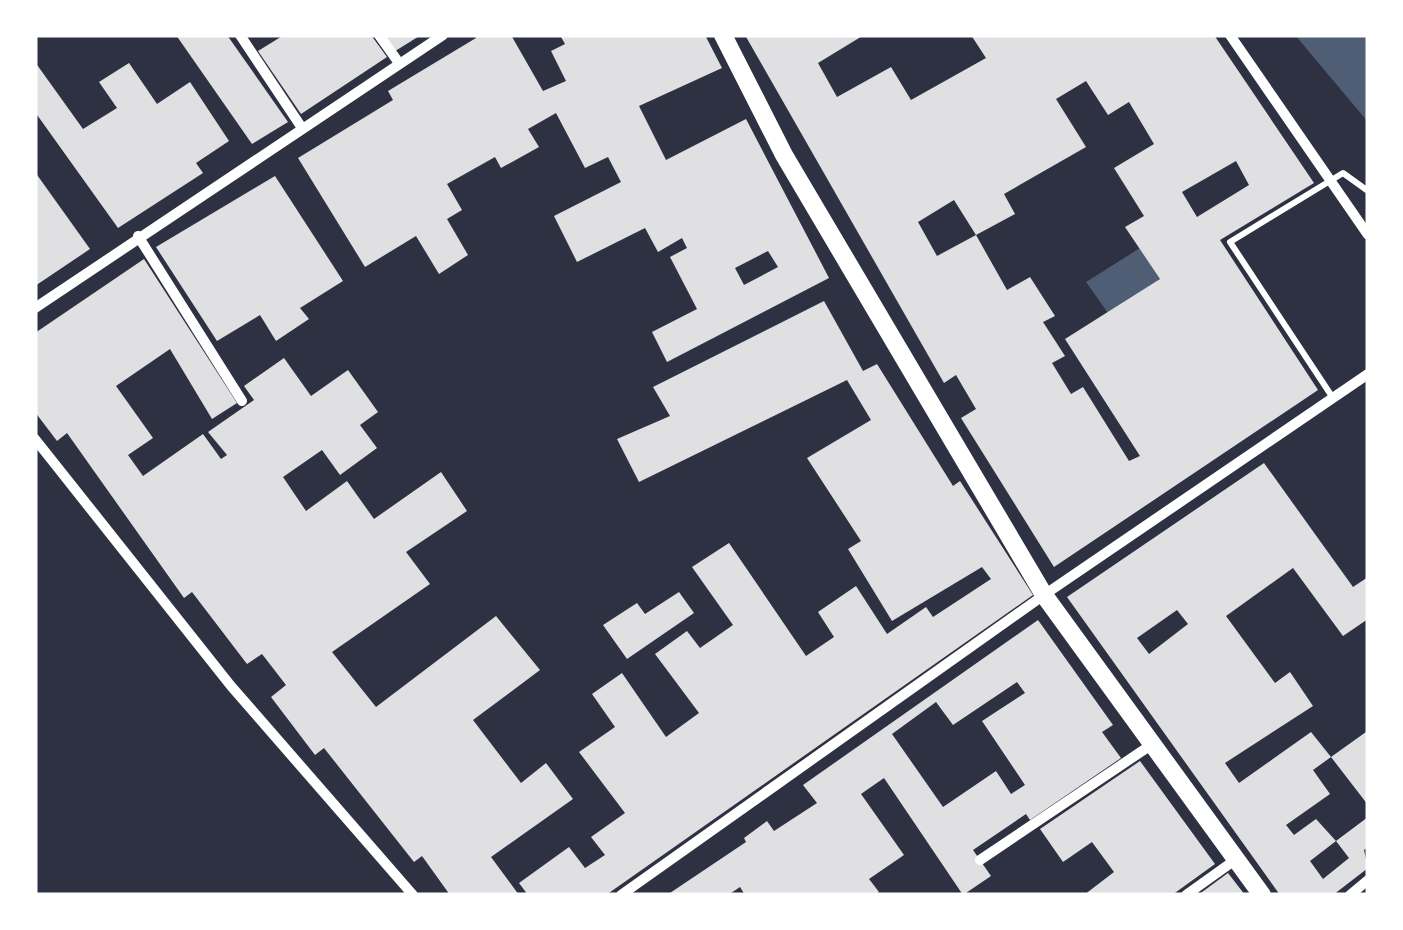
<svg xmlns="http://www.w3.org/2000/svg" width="1403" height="930" font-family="Figtree,sans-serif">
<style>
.water{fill:#4f5d75}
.building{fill:#e0e0e3;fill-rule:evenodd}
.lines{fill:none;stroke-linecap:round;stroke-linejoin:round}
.service{stroke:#fff;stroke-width:6}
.minor{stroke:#fff;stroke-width:10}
.secondary{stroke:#fff;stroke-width:18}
</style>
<rect width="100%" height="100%" fill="#2d3142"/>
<g class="water">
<polygon points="1295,35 1368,35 1368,122"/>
<polygon points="1140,248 1160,279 1108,313 1086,282"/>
</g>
<g class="building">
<polygon points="176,35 227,35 288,122 252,144"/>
<polygon points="284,35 371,35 387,57 301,114 258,51"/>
<polygon points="379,35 421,35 392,53"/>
<path d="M474 35H511L543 91 566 81 551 51 565 44 560 35H705L722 68 639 106 666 160 746 119 829 278 667 362 652 332 697 309 670 257 687 248 682 238 658 252 645 228 577 262 554 216 621 182 608 157 585 168 556 113 528 129 539 147 501 168 495 157 447 184 462 210 447 219 468 255 439 274 416 236 365 267 298 158 393 100 388 91 476 38ZM768 251 778 267 744 285 735 268Z"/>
<path d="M745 35H864L818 63 837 97 891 67 911 100 986 58 971 35H1214L1314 183 1220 240 1318 390 1054 567 961 418 976 409 956 375 944 383ZM1086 81 1108 115 1129 102 1154 144 1114 168 1144 216 1125 227 1160 279 1065 339 1140 456 1129 461 1083 387 1071 394 1052 363 1065 356 1043 322 1055 316 1030 277 1007 290 976 235 937 256 918 222 954 200 976 235 1015 214 1004 194 1086 147 1056 99ZM1236 161 1249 185 1197 217 1182 192Z"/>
<polygon points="35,62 83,129 117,108 99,82 129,63 157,104 190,82 229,141 196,163 203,173 118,228 35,112"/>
<polygon points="35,172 90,249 35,286"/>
<polygon points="275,176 343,281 300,308 309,319 276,341 260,315 217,341 156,247"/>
<polygon points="144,259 237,403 212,419 170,349 116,386 153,438 128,455 143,476 203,434 221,459 227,455 208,432 254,400 244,386 284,358 311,396 348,370 378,412 360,425 377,448 340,475 322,450 283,477 306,511 347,481 374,519 441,472 467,511 406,552 430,584 332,652 376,707 496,616 540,670 473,720 521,783 546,763 573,799 491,857 519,895 450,895 422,856 414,862 324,748 315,755 271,697 286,685 262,654 247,664 192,592 184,598 67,433 57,441 35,412 35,333"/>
<polygon points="824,301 863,371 877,364 953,486 960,481 1033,595 606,895 528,895 519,883 569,847 585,868 605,855 591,837 625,813 579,752 615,727 592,694 622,673 666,737 699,713 655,654 687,631 700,648 733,625 692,567 729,543 806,656 834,637 818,612 856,586 887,634 926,607 933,617 991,579 982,567 892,621 848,549 861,541 807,458 871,420 847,380 639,482 617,439 670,416 653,387"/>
<path d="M1264 463 1353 587 1368 577V619L1343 636 1293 568 1226 616 1275 683 1290 672 1313 706 1225 763 1239 783 1311 732 1331 757 1313 770 1330 794 1286 825 1294 835 1316 819 1336 841 1310 861 1323 879 1349 858 1336 841 1368 817V847L1364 850 1368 868 1333 895H1280L1067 597ZM1177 610 1188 624 1149 654 1137 638Z"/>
<polygon points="679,592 694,613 627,659 603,625 637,603 645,614"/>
<path d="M1038 620 1113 725 1102 732 1121 758 1030 820 1026 814 973 850 991 876 963 895 884 778 861 794 904 855 869 879 879 892 874 895H745L740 887 728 895H667L746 842 744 838 767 821 774 831 817 803 803 785ZM1017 682 1025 693 982 721 1025 785 1011 794 996 771 943 807 892 734 936 702 953 725Z"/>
<polygon points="1366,732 1368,735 1368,805 1331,757"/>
<polygon points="1140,761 1215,864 1172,895 1084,895 1114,872 1092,842 1063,862 1040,829"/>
<polygon points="1228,873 1245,895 1198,895"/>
</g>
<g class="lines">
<polyline class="service" points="1333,398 1230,242 1343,173 1368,191"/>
<g class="minor">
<polyline points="240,35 302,128"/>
<polyline points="379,35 399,63"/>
<polyline points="1230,35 1368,235"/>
<polyline points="138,236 242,401"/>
<polyline points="35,308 443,35"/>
<polyline points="35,439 231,686 413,895"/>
<polyline points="980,860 1151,745"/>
<polyline points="621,895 1044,595 1368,374"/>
<polyline points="1186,895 1235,860"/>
<polyline points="1350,895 1368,880"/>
</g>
<polyline class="secondary" points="723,35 784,155 1044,595 1262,895"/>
</g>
<rect width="1403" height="930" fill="none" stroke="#ffffff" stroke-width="75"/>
</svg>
